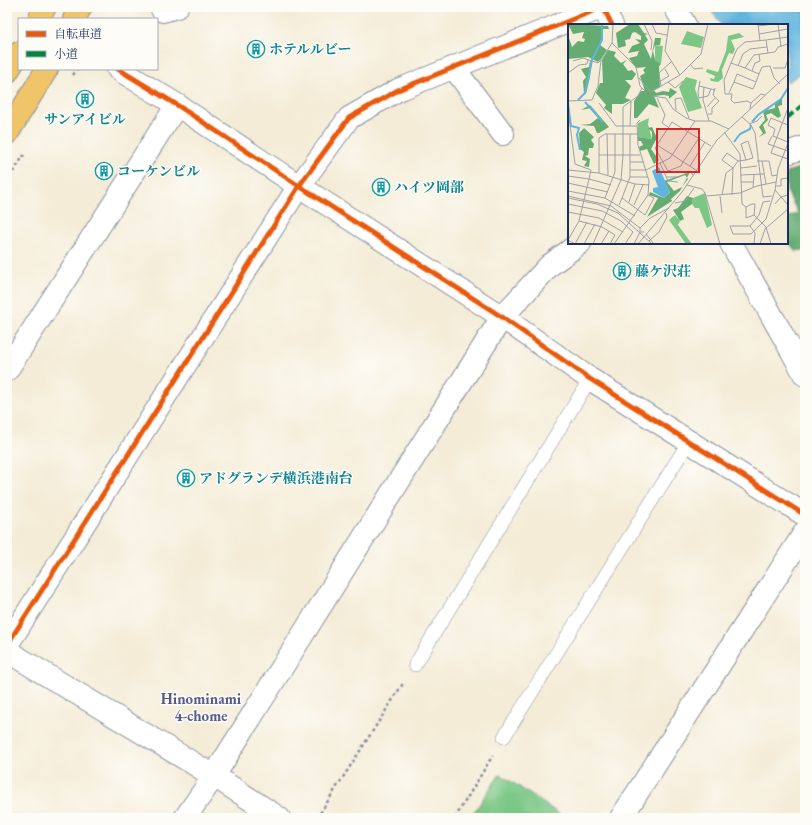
<svg xmlns="http://www.w3.org/2000/svg" width="812" height="825" font-family="'EB Garamond','Noto Serif JP',serif">
<style>
.green{fill:#7cc785;stroke:#4c7b72}
.forest{fill:#65ac72;stroke:#406e68}
.water{fill:#61b4dd;stroke:#3e729e}
.lines{fill:none;stroke-linecap:round;stroke-linejoin:round}
.lane-casing{stroke:#888e9a;stroke-width:14}
.street-casing{stroke:#888e9a;stroke-width:24}
.primary-casing{stroke:#888e9a;stroke-width:24}
.path{stroke:#888e9a;stroke-width:2.5;stroke-dasharray:3 3;stroke-linecap:butt}
.lane{stroke:#fff;stroke-width:13}
.street{stroke:#fff;stroke-width:22}
.primary{stroke:#f0c469;stroke-width:22}
.quiet{stroke:#00873e;stroke-width:4;stroke-dasharray:8 4;stroke-linecap:butt}
.cycleway-casing{stroke:#fdfcf7;stroke-width:8}
.cycleway{stroke:#e8590c;stroke-width:5}
.labels{text-anchor:middle;stroke-width:3;stroke-linejoin:round;paint-order:stroke}
.culture-label{font-size:14px;font-weight:bold;fill:#0d838f;stroke:#fdfcf7;text-anchor:start}
.neighbourhood-label{font-size:15px;font-weight:bold;fill:#565b8c;stroke:#fdfcf7}
.inset-river{fill:none;stroke:#61b4dd;stroke-width:2}
.inset-road{fill:none;stroke:#9da0a7;stroke-width:1}
.view{fill:#d62828;fill-opacity:0.15;stroke:#d62828;stroke-width:2}
.inset-edge{fill:none;stroke:#1b2f5e;stroke-width:2}
</style>
<rect width="100%" height="100%" fill="#fdfcf7"/>
<filter id="ink" filterUnits="userSpaceOnUse"><feTurbulence type="fractalNoise" baseFrequency=".025" numOctaves="2"/><feDisplacementMap in="SourceGraphic" scale="8" xChannelSelector="R" yChannelSelector="G"/><feConvolveMatrix kernelMatrix="1 2 1 2 8 2 1 2 1" color-interpolation-filters="sRGB"/></filter>
<filter id="wash" filterUnits="userSpaceOnUse"><feTurbulence type="fractalNoise" baseFrequency=".012" numOctaves="4" result="noise"/><feDisplacementMap in="SourceGraphic" scale="16" xChannelSelector="R" yChannelSelector="G"/><feGaussianBlur stdDeviation="0.9" result="paint"/><feColorMatrix in="noise" values="0 0 0 0 0 0 0 0 0 0 0 0 0 0 0 0 0 1.4 0 .05"/><feComposite in="paint" operator="in"/></filter>
<g filter="url(#wash)">
<rect width="100%" height="100%" fill="#f4ecd7"/>
<polygon class="green" points="500,774 565,818 470,818"/>
<polygon class="forest" points="805,166 805,250 795,251 787,238 787,218 798,213 787,191 787,172"/>
<polygon class="water" points="709,7 805,7 805,71 787,82 787,25 721,25"/>
</g>
<g filter="url(#ink)">
<g class="lines">
<defs>
<g id="lane">
<polyline points="415,665 590,379"/>
<polyline points="504,737 688,443"/>
</g>
<g id="street">
<polyline points="161,7 163,11 177,7"/>
<polyline points="675,7 685,25"/>
<polyline points="454,68 503,134"/>
<polyline points="118,69 177,105 299,186 502,317 590,379 805,515"/>
<polyline points="787,153 805,147"/>
<polyline points="731,243 805,375"/>
<polyline points="7,370 177,105"/>
<polyline points="7,645 299,186 349,118 398,90 603,7 612,25"/>
<polyline points="7,651 214,776 279,818"/>
<polyline points="185,818 214,776 502,317 550,265 580,243"/>
<polyline points="621,818 805,532"/>
</g>
<g id="primary">
<polyline points="39,19 45,7"/>
<polyline points="74,19 81,7"/>
<polyline points="7,72 19,53"/>
<polyline points="7,134 47,69"/>
</g>
</defs>
<use href="#lane" class="lane-casing"/>
<use href="#street" class="street-casing"/>
<use href="#primary" class="primary-casing"/>
<g class="path">
<polyline points="73,75 77,69"/>
<polyline points="7,182 24,155"/>
<polyline points="317,818 404,682"/>
<polyline points="455,818 493,755"/>
</g>
<use href="#lane" class="lane"/>
<use href="#street" class="street"/>
<use href="#primary" class="primary"/>
<polyline class="quiet" points="787,118 805,103"/>
<defs>
<g id="cycleway">
<polyline points="118,69 177,105 299,186 502,317 590,379 805,515"/>
<polyline points="7,645 299,186 349,118 398,90 603,7 612,25"/>
</g>
</defs>
<use href="#cycleway" class="cycleway-casing"/>
<use href="#cycleway" class="cycleway"/>
</g>
</g>
<defs>
<symbol id="building-ring" viewBox="-11 -11 22 22"><circle r="9.5" fill="#fdfcf7" stroke="#0f9aa8" stroke-width="1.5"/><path d="M-4-6H4V6H1V3H-1V6H-4ZM-2.5-4.3h1.7v1.8h-1.7ZM.8-4.3h1.7v1.8H.8ZM-2.5-1h1.7V.8h-1.7ZM.8-1h1.7V.8H.8Z" fill="#0f9aa8"/></symbol>
</defs>
<g fill-rule="evenodd">
<use href="#building-ring" x="246" y="39" width="20" height="20"/>
<use href="#building-ring" x="75" y="89" width="20" height="20"/>
<use href="#building-ring" x="94" y="161" width="20" height="20"/>
<use href="#building-ring" x="371" y="177" width="20" height="20"/>
<use href="#building-ring" x="612" y="261" width="20" height="20"/>
<use href="#building-ring" x="176" y="468" width="20" height="20"/>
</g>
<g class="labels">
<g class="culture-label">
<text x="269" y="54">ホテルルビー</text>
<text x="85" y="124" text-anchor="middle">サンアイビル</text>
<text x="117" y="176">コーケンビル</text>
<text x="394" y="192">ハイツ岡部</text>
<text x="635" y="276">藤ケ沢荘</text>
<text x="199" y="483">アドグランデ横浜港南台</text>
</g>
<g class="neighbourhood-label">
<text x="201" y="704">Hinominami<tspan x="201" dy="17">4-chome</tspan></text>
</g>
</g>
<g transform="translate(568 24)">
<rect width="220" height="220" fill="#f4ecd7"/>
<path d="M119 7 136 13 133 24 113 20ZM171 9 176 13 163 16 167 25 165 30 161 29 160 31 154 46 155 54 150 58 143 57 142 54 146 55 147 52 138 48 139 45 150 48 158 27 160 12ZM87 21 95 22 93 40 87 36ZM118 53 129 56 127 65 134 84 120 88 111 63ZM81 94 80 100 84 115 70 113V99ZM137 169 144 201 139 204 131 184H127L124 180 125 174ZM107 191 112 197 110 201 124 220H118L101 196Z" fill="#7cc785"/>
<path d="M0 0 40 2 41 5H35L32 21 39 26 33 35 30 38 20 33 0 35V11L4 23 10 17 16 18 17 15 14 14 16 8 5 10ZM62 0H70L76 9 80 10 77 11 80 16 76 20 83 35 87 14H93L92 21H87L85 27 87 36 93 40 91 42 92 63 86 66 88 69 95 67 101 68 102 64 109 68 101 75V72L96 71 86 72 91 84 81 80 69 94H66V77L73 67H77L72 52 77 49 75 46 78 43 68 44 61 34 69 32 71 27 60 29 64 22 72 19 67 15 73 16V12L67 8 64 9 62 15 57 16 58 22 50 24 48 9ZM40 26 48 28 46 32 53 39 59 36 55 40 60 47 64 46 68 50 64 56H57L63 62 57 74 63 76 55 80H44V90L36 84 38 81 28 69 32 59H35L34 36ZM22 37 24 38 22 53 18 70H16L15 57 18 53 13 45 21 43ZM214 74V81L210 82 213 92 210 94 203 89 198 91 200 96 195 101 198 109 191 113 195 109 191 103 197 96 195 87 207 84V79ZM22 81 41 103 31 109H29L26 102 12 101 22 100 30 94 23 84 13 86ZM84 103 89 114 83 125 91 136 86 140 79 125 72 127 71 123 75 121 73 117H70V113L84 115V108L80 104ZM16 104 26 113 23 116 26 120 25 124H21L20 131 17 132 22 135 21 143 16 142 19 137 14 136 16 128 12 125 11 109ZM122 148 112 167 103 175 104 177 79 193 90 174 81 171 82 168 96 174 102 168 96 157ZM117 151 120 155 114 163 106 167 99 158ZM119 172 125 174 124 180 113 188 116 195 112 197 105 186 110 184Z" fill="#65ac72" fill-rule="evenodd"/>
<path d="M91 143 102 168 96 174 85 168V164L90 163 84 147Z" fill="#61b4dd"/>
<path class="inset-river" d="M10 76 17 69 24 36 34 16V0M17 78 35 98M0 80 3 102 11 104 9 111 12 126M184 98 190 91 213 75 220 64M166 118 172 110 182 105 183 101"/>
<path class="inset-road" d="M76 0 84 17 83 26M84 0 88 9 99 11M101 0 97 27 112 51 133 30 140 0M190 0 192 17M210 0 213 23M190 2 206 0M191 10 220 5M198 16 220 13M44 19 68 43 72 62 77 67M200 29 198 16 177 18 169 25 163 39 177 44 186 31 207 28 210 23 220 20M5 37 15 34 30 39 33 36M163 39 156 56 157 70H164L163 76 166 79 179 77 183 79M123 41 126 45 135 44M170 42 175 30 182 25 199 23M177 44 191 50 194 43 202 42 206 54 212 60M205 44H217L220 35M184 47 187 39 192 37 191 30M0 49 11 41 19 40 20 36M71 54 83 68 112 51M132 57 130 68 131 74 140 72 143 65M91 58 101 52 97 45M100 58 107 64 115 57M188 58 169 50 166 58 185 65 188 58 191 50M93 62 91 49 103 38M131 62 147 66M136 63 135 76 141 97M161 69 166 58M84 72 98 74 105 85 118 94 127 97H143L161 105M89 74 97 91 94 99 100 103M0 77 24 76 30 62 33 36 44 19 45 0M31 79 48 102H69M139 83 147 74M220 84 203 129 220 135M0 85 7 140 23 146 21 155 43 161M182 85 183 79 193 70 197 71M108 86 107 75 113 74 121 94M140 90H144V84L151 77 145 71 147 64M174 93 183 101 187 109 195 173 204 172M181 100 189 97 194 92M220 101 203 94 200 101 207 105 205 112 220 118M62 102 63 77M156 108 172 130 174 180 178 183M39 110 40 151M204 112 200 120 220 127M89 121 104 98 143 122M31 131V114L37 110H69M170 137 159 129 154 136 165 144 170 137 178 136 185 134 180 117 173 120 178 136M189 137H201L204 152 209 151M194 137 198 160M62 138H76M92 139 100 157 110 158M122 142 137 118M173 144 189 142M0 146 31 149 67 160 81 161M62 146H78L102 134 127 97M129 147 122 142 115 138 105 131 100 128 89 121 87 124 100 147 113 142 115 138 131 114M31 149V131H55V83L70 72 74 64M173 151 196 150M0 152 21 155 11 197 0 216 7 220M62 153V110M98 153H111L122 147 125 151M173 158H186M0 159 40 168M119 161 134 165 137 169 152 220M208 162H213V155L220 154M185 163 186 151M207 166 220 181M0 167 37 174 67 192M154 171 158 149 165 144M164 171 165 144M0 172 43 182 72 204M138 172 172 169 189 162 208 158M152 172 154 189M0 174 29 180 50 189 84 220M37 174 47 148V110M54 174 62 153H80M202 177 195 178 191 191 182 202H162L165 210H183L198 195 207 166 210 145 220 119M61 178 67 160M107 179 117 177 126 164M0 180 34 187 53 197 65 208 57 220M184 180H187L186 191 178 194V183ZM207 180 213 173 220 171M51 181 54 174 77 191 86 174 80 171M66 181 75 161M0 188 31 194 55 208M186 191 198 203 203 220M11 197 34 203 47 211 42 220M182 202 187 209 186 220M72 208V204L82 194 101 184M78 210 86 220M81 217 91 208 99 193 98 189M7 220 19 198M16 220 27 200M25 220 53 156 55 131H72M33 220 41 207M46 220 80 171 81 157 70 121 69 99 72 96M66 220 72 208H76M70 220 114 168 149 116 220 50M192 220 197 205 220 185"/>
<path class="view" d="M89 105H131V148H89Z"/>
<rect width="220" height="220" class="inset-edge"/>
</g>
<rect width="812" height="825" fill="none" stroke="#fdfcf7" stroke-width="24"/>
<rect x="18" y="18" width="140" height="52" fill="#fdfcf7" stroke="#a3aaba"/>
<rect x="26" y="31" width="20" height="6" fill="#e8590c" stroke="#a3aaba"/>
<text x="54" y="38" font-size="12" fill="#1b2f5e">自転車道</text>
<rect x="26" y="51" width="20" height="6" fill="#00873e" stroke="#a3aaba"/>
<text x="54" y="58" font-size="12" fill="#1b2f5e">小道</text>
</svg>
